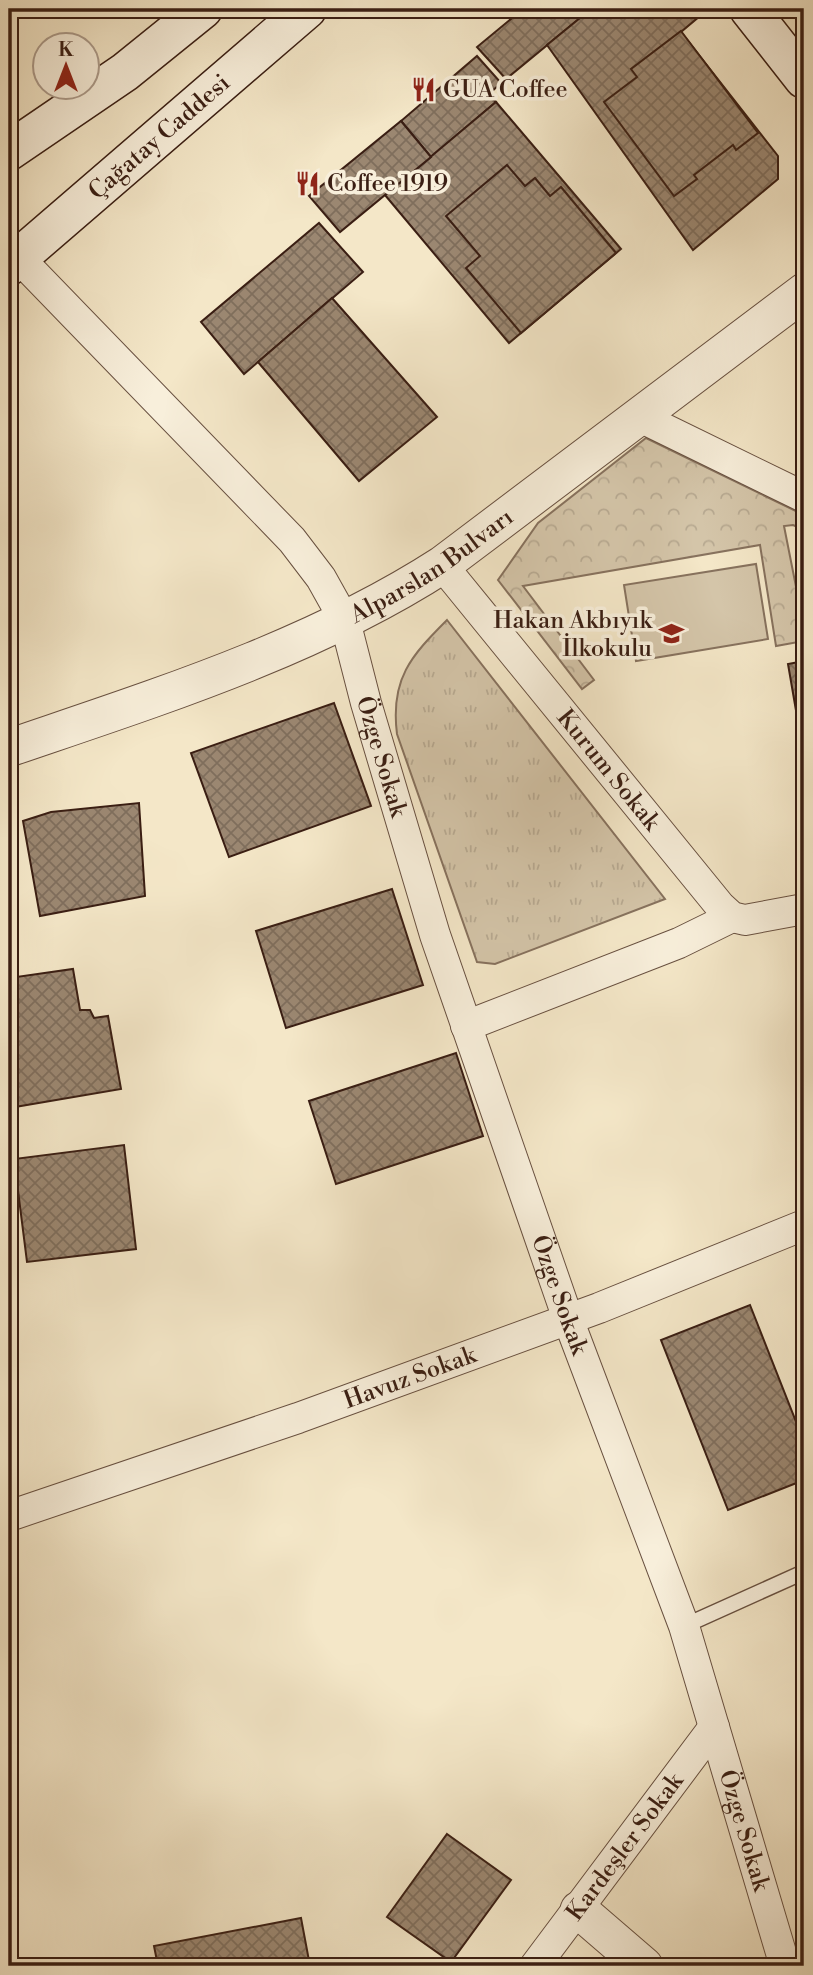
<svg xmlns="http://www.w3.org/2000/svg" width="813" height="1975" font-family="'Libre Bodoni',serif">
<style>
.green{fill:#d4c5a9;stroke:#87725e;stroke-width:2}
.forest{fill:url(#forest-crowns);stroke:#87725e;stroke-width:2}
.park{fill:url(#park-tufts);stroke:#87725e;stroke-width:2}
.building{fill:url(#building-cross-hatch);stroke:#3a1e13;stroke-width:2}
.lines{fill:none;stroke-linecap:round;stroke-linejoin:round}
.service-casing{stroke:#685040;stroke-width:17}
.minor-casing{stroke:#685040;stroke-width:32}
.tertiary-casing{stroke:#685040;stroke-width:39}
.secondary-casing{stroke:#3a1e13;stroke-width:41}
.service{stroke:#f8efdb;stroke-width:14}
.minor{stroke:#f8efdb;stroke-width:30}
.tertiary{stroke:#f8efdb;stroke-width:37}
.secondary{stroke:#f8efdb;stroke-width:38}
.labels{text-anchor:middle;stroke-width:7;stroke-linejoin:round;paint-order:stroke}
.poi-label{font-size:24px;fill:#3a1e13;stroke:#f8efdb;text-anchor:start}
.street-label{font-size:24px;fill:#3a1e13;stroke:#f8efdb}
</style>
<defs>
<pattern id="forest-crowns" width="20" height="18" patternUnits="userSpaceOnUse" patternTransform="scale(1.75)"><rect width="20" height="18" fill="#d4c5a9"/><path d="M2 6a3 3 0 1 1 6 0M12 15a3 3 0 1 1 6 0" fill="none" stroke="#b7a991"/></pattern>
<pattern id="park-tufts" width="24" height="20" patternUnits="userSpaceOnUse" patternTransform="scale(1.75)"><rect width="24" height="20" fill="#d4c5a9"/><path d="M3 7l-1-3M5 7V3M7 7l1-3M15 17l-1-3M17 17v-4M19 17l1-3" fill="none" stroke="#b7a991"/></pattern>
<pattern id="building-cross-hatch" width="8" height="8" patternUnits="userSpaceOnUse" patternTransform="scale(1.75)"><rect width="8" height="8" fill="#9b8771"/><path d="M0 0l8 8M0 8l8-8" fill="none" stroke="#7f6e5c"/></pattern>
</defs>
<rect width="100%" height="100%" fill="#f4e7c8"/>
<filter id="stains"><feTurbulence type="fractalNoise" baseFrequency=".00286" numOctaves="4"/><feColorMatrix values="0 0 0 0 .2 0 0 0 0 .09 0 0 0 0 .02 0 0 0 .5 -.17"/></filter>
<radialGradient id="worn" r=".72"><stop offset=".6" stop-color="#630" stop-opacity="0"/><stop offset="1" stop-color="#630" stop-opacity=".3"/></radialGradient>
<polygon class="green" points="756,564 768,639 636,661 624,585"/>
<polygon class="forest" points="646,438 804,515 804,530 793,525 784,526 804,627 804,641 776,646 760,545 523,586 594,680 582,689 498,580 538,523"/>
<path class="park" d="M447 620 665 899 495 964 477 962 397 734C390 679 411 656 447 620Z"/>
<g class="building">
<polygon points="523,9 591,9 506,79 477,47"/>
<polygon points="591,9 705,9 706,11 681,32 778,156 778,179 693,250 547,45"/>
<polygon points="681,31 758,133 736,150 733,145 694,175 697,179 674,196 604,102 637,77 631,69"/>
<polygon points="477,56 501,83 488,95 496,102 431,157 401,121"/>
<polygon points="496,102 621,249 509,343 385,195"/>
<polygon points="401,121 431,157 340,232 309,196"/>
<polygon points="507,165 525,186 535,178 550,196 561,187 616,253 521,333 466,268 480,256 446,216"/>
<polygon points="319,223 363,272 244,374 201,322"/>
<polygon points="332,298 437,417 359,481 258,362"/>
<polygon points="804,661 804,757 788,664"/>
<polygon points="334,703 371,806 229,857 191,753"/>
<polygon points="139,803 145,896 40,916 23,821 51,812"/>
<polygon points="392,889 423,985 286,1028 256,931"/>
<polygon points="73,969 80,1010 90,1010 94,1018 108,1016 121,1089 9,1108 9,978"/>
<polygon points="456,1053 483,1136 336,1184 309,1101"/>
<polygon points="124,1145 136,1249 27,1262 14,1159"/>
<polygon points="750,1305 804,1442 804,1480 728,1510 661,1340"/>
<polygon points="447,1834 511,1880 451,1962 387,1917"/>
<polygon points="301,1918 310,1966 158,1966 154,1946"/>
</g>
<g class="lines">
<defs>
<polyline id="service" points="684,1626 804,1572"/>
<g id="minor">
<path id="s1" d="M19 258 292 540 321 578 345 621 366 703 435 935 568 1319 684 1626 785 1966"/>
<polyline points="638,416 804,497"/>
<path id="s2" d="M442 565 720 906 732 917 745 920 804 909"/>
<polyline points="466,1026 679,943 732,917"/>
<path id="s3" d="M9 1516 298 1418 599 1308 804 1225"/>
<path id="s4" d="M535 1966 714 1727"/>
</g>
<g id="tertiary">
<path id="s5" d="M9 748C155 698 312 649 442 565L804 292"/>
<polyline points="579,1910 644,1966"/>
</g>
<g id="secondary">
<polyline points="749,9 804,79"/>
<polyline points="9,151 125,72 203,9"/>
<path id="s6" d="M9 266 307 9"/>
</g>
</defs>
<use href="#service" class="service-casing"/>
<use href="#minor" class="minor-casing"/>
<use href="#tertiary" class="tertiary-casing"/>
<use href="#secondary" class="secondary-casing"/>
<use href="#service" class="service"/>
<use href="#minor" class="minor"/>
<use href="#tertiary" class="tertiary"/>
<use href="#secondary" class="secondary"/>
</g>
<defs>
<symbol id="restaurant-bare" viewBox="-9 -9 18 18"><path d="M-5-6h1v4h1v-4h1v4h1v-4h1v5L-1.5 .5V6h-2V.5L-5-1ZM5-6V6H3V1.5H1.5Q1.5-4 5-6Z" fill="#8f2418" stroke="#f8efdb" stroke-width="2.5" paint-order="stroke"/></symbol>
<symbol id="school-bare" viewBox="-9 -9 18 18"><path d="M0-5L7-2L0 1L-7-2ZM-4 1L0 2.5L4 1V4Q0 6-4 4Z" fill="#8f2418" stroke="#f8efdb" stroke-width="2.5" paint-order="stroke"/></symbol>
</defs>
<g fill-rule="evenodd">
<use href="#restaurant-bare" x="406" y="72" width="35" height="35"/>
<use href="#restaurant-bare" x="290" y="166" width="35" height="35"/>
<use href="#school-bare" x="654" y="616" width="35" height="35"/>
</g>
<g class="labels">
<g class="poi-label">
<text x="443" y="97">GUA Coffee</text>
<text x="327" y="191">Coffee 1919</text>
<text x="652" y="628" text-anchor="end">Hakan Akbıyık<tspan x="652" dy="28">İlkokulu</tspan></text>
</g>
<g class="street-label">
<text dy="8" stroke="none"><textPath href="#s6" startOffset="198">Çağatay Caddesi</textPath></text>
<text dy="8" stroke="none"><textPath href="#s5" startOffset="462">Alparslan Bulvarı</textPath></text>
<text dy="8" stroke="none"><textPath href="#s1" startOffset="630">Özge Sokak</textPath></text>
<text dy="8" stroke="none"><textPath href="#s2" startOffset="264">Kurum Sokak</textPath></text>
<text dy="8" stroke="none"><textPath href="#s1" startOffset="1197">Özge Sokak</textPath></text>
<text dy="8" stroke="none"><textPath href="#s3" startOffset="424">Havuz Sokak</textPath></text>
<text dy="8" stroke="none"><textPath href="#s1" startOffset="1764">Özge Sokak</textPath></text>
<text dy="8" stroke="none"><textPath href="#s4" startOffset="149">Kardeşler Sokak</textPath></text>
</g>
</g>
<rect width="813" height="1975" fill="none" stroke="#f4e7c8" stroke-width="35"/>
<rect x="10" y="10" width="792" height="1954" fill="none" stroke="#3a1e13" stroke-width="3.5"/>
<rect x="18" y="18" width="778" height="1940" fill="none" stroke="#3a1e13" stroke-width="2"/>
<g transform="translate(66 66)"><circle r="33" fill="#f8efdb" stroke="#ac9b8b" stroke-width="2"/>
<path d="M0-5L12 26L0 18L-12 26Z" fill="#8f2418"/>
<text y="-10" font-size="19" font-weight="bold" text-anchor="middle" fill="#3a1e13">K</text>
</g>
<rect width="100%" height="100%" filter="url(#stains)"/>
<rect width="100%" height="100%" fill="url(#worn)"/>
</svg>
